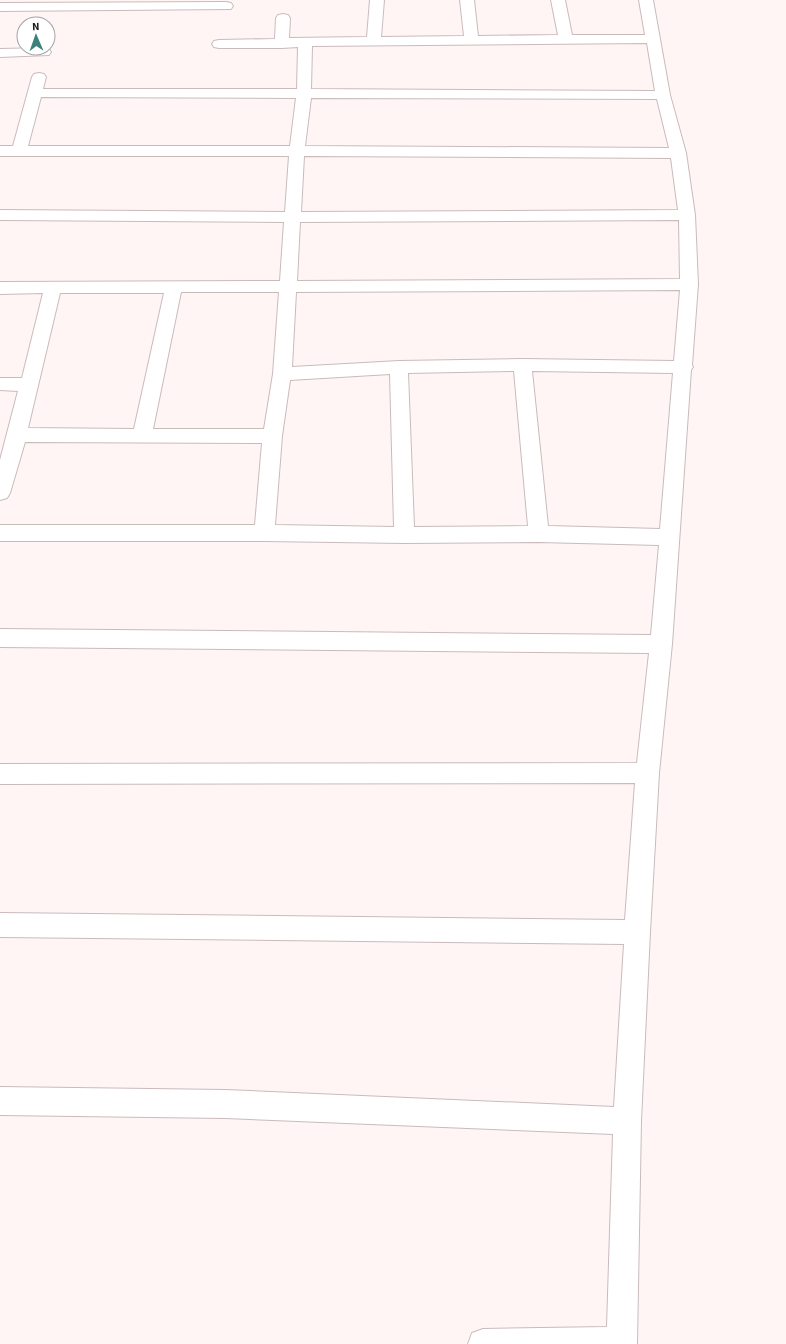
<svg xmlns="http://www.w3.org/2000/svg" width="786" height="1344" font-family="'Source Sans 3',sans-serif">
<style>
.lines{fill:none;stroke-linecap:round;stroke-linejoin:round}
.minor-casing{stroke:#cabbbb;stroke-width:2}
.minor{fill:#fff;fill-rule:evenodd}
</style>
<rect width="100%" height="100%" fill="#fff5f5"/>
<g class="lines">
<defs>
<g id="minor">
<path d="M370 0H384L381 37 464 36 460 0H474L478 36 558 35 551 0H565L572 35H645L639 0H653L670 95 686 153 695 215 698 284 692 365 693 367 691 370 672 644 659 773 650 932 641 1121 637 1344H468L472 1333 483 1329 607 1327 613 1134 225 1118 0 1115V1087L225 1090 614 1107 624 944 0 937V913L625 920 635 783 0 784V764L637 763 649 653 0 647V629L651 635 659 545 539 542 404 543 264 541H0V525H255L262 443 25 442 10 493 7 498 0 500V460L18 391 0 390V378H22L43 293 0 294V282L280 281 284 222 0 220V210L285 212 289 156H0V146H13L32 77 34 74 39 73 44 74 46 77 43 89H297L298 47 282 48H219L214 47 212 44 214 41 219 40 275 39 276 18 278 15 283 14 288 15 290 18 289 38 367 37ZM647 43 655 91 311 89 312 46ZM41 97 296 98 290 146H28ZM311 98 657 99 669 148 305 146ZM304 156 671 158 678 210 301 212ZM679 220 680 279 297 281 300 222ZM680 290 674 361 522 359 399 361 292 367 296 292ZM181 292H279L273 374 264 429H153ZM60 293H164L134 429 28 428ZM514 371 528 526 414 527 408 373ZM532 371 673 373 660 529 548 526ZM390 374 394 527 275 525 282 436 290 380Z"/>
<polygon points="226,2 231,3 233,6 231,9 0,11 0,3"/>
<polygon points="45,48 49,49 51,52 49,55 0,57 0,49"/>
</g>
</defs>
<use href="#minor" class="minor-casing"/>
<use href="#minor" class="minor"/>
</g>
<g transform="translate(36 36) rotate(358)"><circle r="19" fill="#ffffff" stroke="#a5a3a3"/>
<path d="M0-3L7 15L0 10L-7 15Z" fill="#3b827b"/>
<text y="-6" font-size="11" font-weight="bold" text-anchor="middle" fill="#1e1919">N</text>
</g>
</svg>
